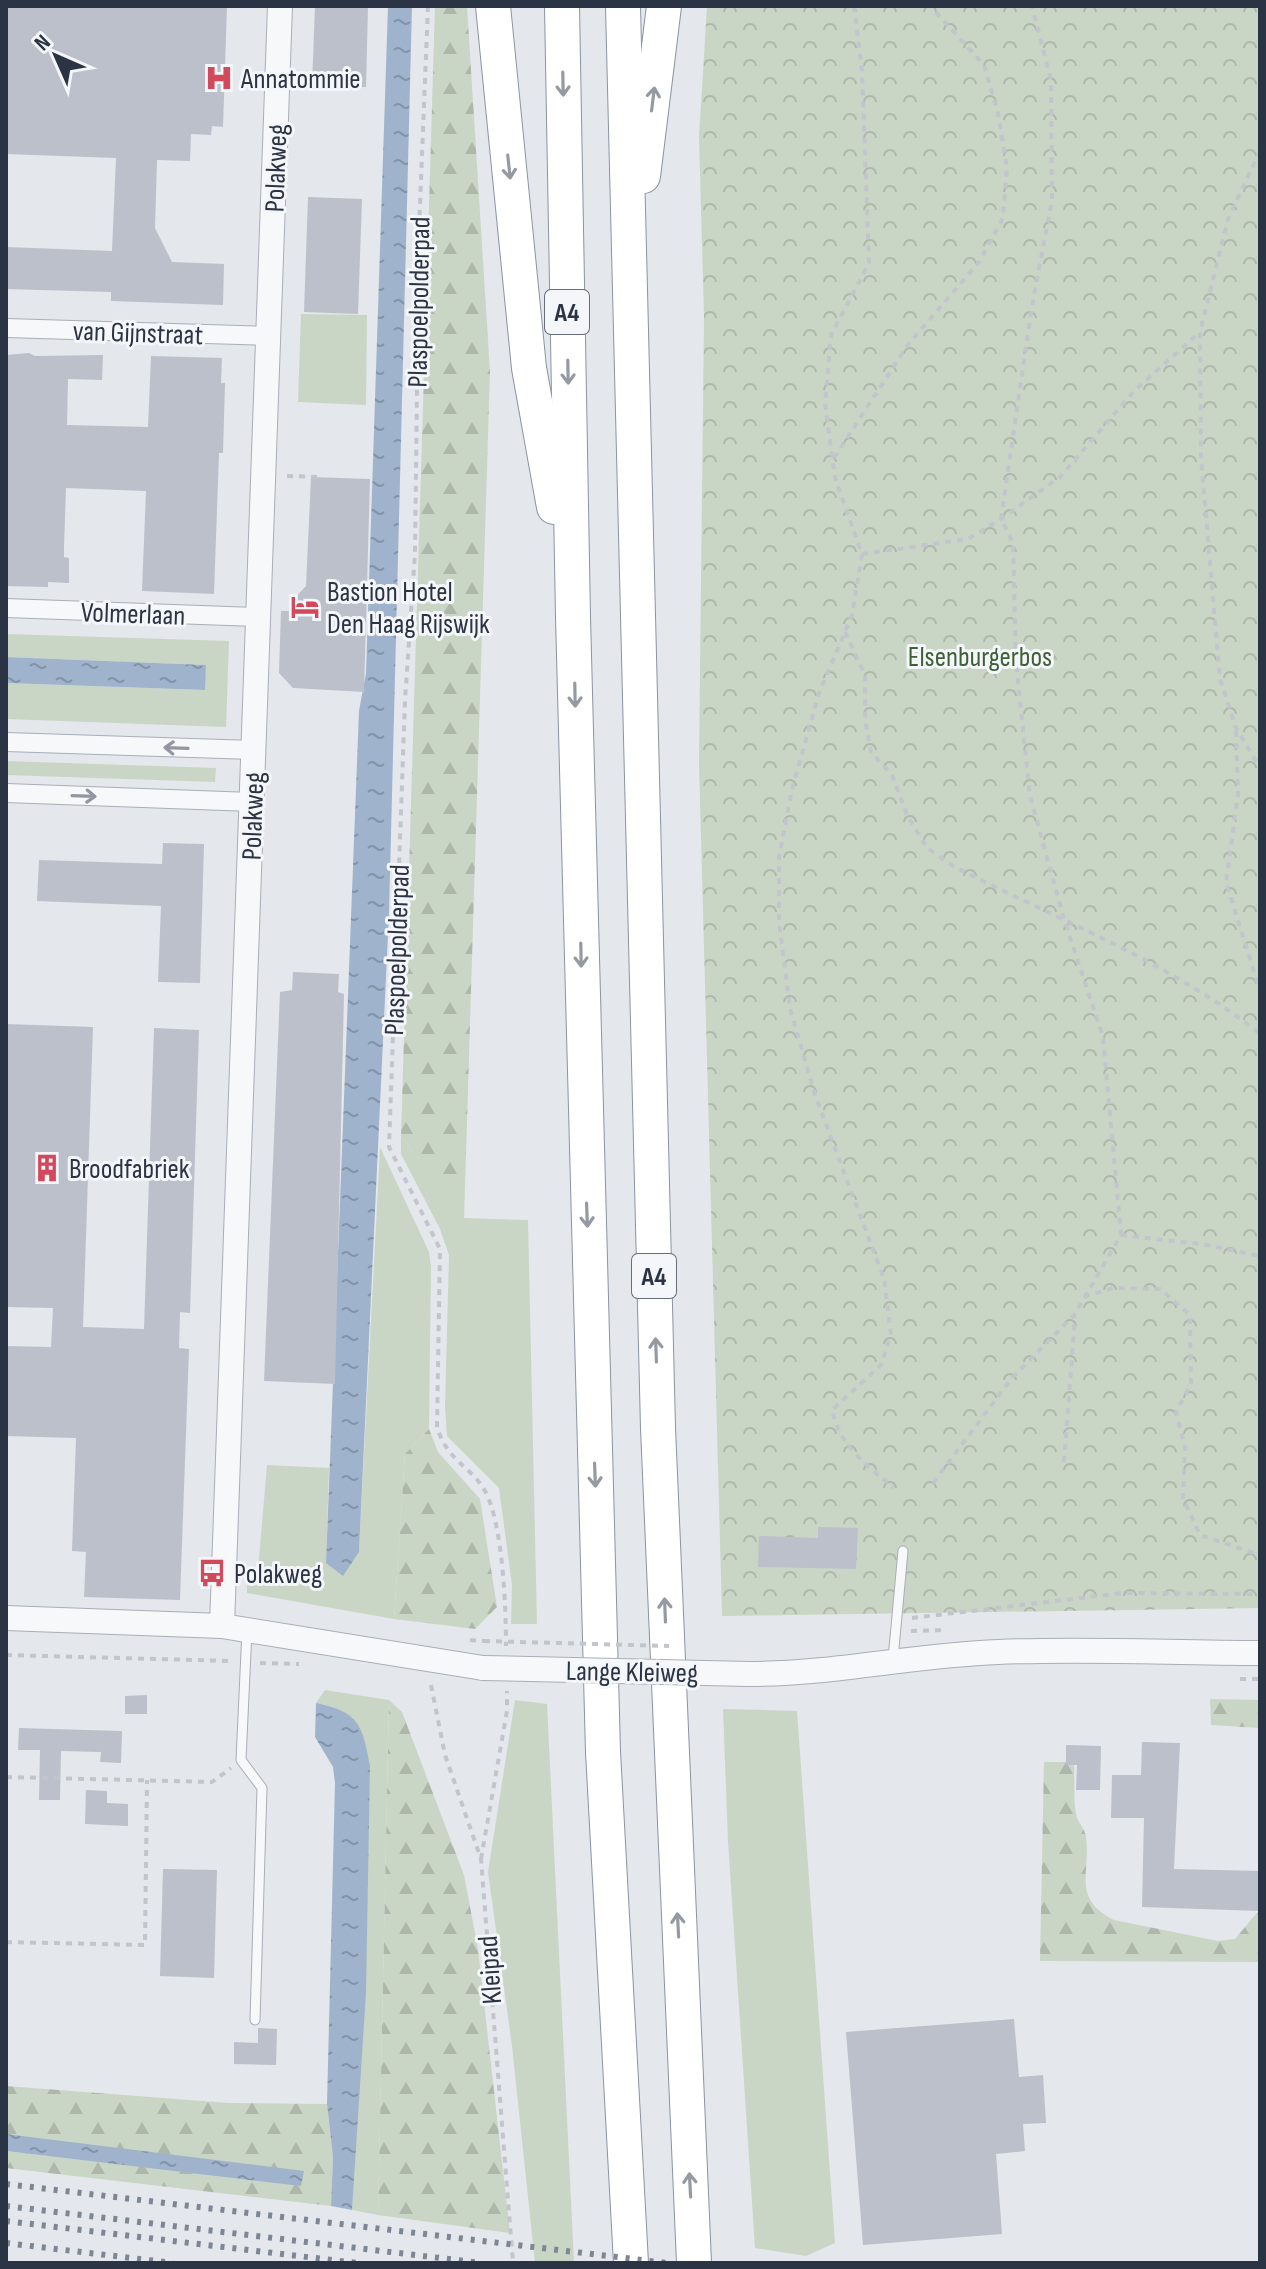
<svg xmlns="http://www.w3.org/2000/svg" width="1266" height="2269" font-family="'Sofia Sans Condensed',sans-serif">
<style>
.grass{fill:#c9d6c5}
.forest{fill:url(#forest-firs)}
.park{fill:url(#park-crowns)}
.water{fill:url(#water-ripples)}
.building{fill:#bbc0ca}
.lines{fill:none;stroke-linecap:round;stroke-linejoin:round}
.service-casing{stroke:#a9aeb7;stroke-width:11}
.minor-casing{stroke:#a9aeb7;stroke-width:20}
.tertiary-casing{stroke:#a9aeb7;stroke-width:26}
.motorway-casing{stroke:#8b94a3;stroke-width:36}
.path{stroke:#c2c5cb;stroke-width:4;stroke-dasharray:6 6;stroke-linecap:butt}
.service{stroke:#f7f8fa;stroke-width:9}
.minor{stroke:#f7f8fa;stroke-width:18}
.tertiary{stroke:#f7f8fa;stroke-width:24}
.motorway{stroke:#fff;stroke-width:34}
.rail{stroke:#7d8696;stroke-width:6;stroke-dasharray:4 8;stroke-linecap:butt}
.tertiary-bridge-casing{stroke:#a9aeb7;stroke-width:26;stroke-linecap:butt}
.path-bridge{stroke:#c2c5cb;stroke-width:4;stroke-dasharray:6 6;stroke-linecap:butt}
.tertiary-bridge{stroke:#f7f8fa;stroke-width:24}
.oneway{stroke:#959aa2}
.oneway2{stroke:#9196a0}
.labels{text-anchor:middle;stroke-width:6;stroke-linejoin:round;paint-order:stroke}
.shield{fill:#f4f6f9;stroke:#676e7b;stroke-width:2}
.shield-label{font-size:26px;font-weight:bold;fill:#2b3445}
.poi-label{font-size:28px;fill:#2b3445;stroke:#f4f6f9;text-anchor:start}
.street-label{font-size:28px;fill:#2b3445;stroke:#f4f6f9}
.park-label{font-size:28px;fill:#3f6138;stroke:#f4f6f9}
</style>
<defs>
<pattern id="forest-firs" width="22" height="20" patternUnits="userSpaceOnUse" patternTransform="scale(2)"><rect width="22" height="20" fill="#c9d6c5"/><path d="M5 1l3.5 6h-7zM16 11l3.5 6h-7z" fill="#adb8ab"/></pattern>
<pattern id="park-crowns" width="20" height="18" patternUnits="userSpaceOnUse" patternTransform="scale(2)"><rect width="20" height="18" fill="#c9d6c5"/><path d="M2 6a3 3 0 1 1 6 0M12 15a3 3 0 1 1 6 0" fill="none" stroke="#adb8ab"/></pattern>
<pattern id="water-ripples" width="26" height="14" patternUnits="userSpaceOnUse" patternTransform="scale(2)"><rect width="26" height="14" fill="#9fb4cc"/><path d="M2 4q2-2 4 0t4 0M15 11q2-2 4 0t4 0" fill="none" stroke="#8293a7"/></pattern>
</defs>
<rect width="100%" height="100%" fill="#e4e7ec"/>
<g class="grass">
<polygon points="301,314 367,315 366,405 298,402"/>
<polygon points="6,634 229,641 226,727 6,719 6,683 204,690 206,665 6,657"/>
<polygon points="6,761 216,768 215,782 6,775"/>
<polygon points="401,1136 464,1218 528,1220 537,1624 511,1624 512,1585 499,1488 447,1436 445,1407 449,1255 440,1229 401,1154"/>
<polygon points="380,1147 429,1252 431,1267 429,1429 405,1454 394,1619 247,1593 247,1579 257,1581 267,1465 329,1468 326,1563 359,1552"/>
<path d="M325 1690 389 1700 378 2215 352 2210 370 1765C356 1724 362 1713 316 1703Z"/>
<polygon points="515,1700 547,1704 574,2263 535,2263 512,2046 488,1872"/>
<polygon points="723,1709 797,1711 835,2243 806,2256 755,2248 728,1841"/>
</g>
<g class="forest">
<polygon points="435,6 467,6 490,372 464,1219 401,1136"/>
<polygon points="429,1429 438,1452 480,1499 497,1607 475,1629 394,1619 405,1454"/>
<polygon points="1210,1699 1260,1700 1260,1728 1211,1725"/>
<polygon points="389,1700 402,1712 464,1875 478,1949 510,2233 378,2215"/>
<path d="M1044 1762H1074C1075 1779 1073 1798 1076 1814 1077 1822 1085 1828 1086 1837 1091 1873 1071 1898 1114 1920L1218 1941 1235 1939 1260 1909V1962L1040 1961Z"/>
<polygon points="6,2086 229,2103 327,2104 333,2157 331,2206 6,2168 6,2151 301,2185 6,2143"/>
</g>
<polygon class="park" points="707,6 1260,6 1260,1608 722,1616 699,763 704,316 699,137"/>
<g class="water">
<polygon points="388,6 412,6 389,913 359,1552 343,1576 326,1563 359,711 366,673"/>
<polygon points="6,657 206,665 205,690 6,683"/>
<path d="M316 1703C359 1712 362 1724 370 1765L366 1993 352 2210 331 2206 333 2157 327 2104 335 1783 333 1767 315 1737Z"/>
<polygon points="6,2134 304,2171 301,2186 6,2151"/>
</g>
<g class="building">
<polygon points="6,6 227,6 223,127 212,126 211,135 191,134 190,161 157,160 155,228 172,262 224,264 223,305 111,301 111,292 6,289 6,247 112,251 116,158 6,154"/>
<polygon points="315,6 368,6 366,87 312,86"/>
<polygon points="308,197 362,199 358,314 304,312"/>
<polygon points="29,353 35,356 103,355 102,380 68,379 67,425 148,427 151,356 222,358 221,383 225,383 223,453 219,453 214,594 142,591 146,491 66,488 64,548 64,557 69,558 69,583 48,582 48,587 6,586 6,355"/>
<polygon points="311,477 370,479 364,692 293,688 279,673 281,611 291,611 291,602 306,586"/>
<polygon points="163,843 204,844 200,983 158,982 161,906 37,901 39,860 162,864"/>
<polygon points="293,972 339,974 338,992 344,994 335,1384 264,1381 280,992 292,990"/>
<polygon points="6,1024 93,1027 83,1327 144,1329 154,1028 199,1030 190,1313 180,1312 179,1348 189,1349 180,1600 84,1597 86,1552 72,1551 76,1438 6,1436 6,1346 51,1347 53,1308 6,1307"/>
<polygon points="818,1527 858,1528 856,1569 758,1567 759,1536 818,1538"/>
<polygon points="147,1695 147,1714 125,1714 125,1696"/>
<polygon points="19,1728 122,1731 121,1763 100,1762 101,1752 61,1751 60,1800 39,1800 40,1750 18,1750"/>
<polygon points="1142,1742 1180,1743 1174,1869 1260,1871 1260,1911 1142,1907 1144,1818 1111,1818 1112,1775 1141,1775"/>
<polygon points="1066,1745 1101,1746 1100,1790 1076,1790 1077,1765 1066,1765"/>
<polygon points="86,1790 107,1791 107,1803 128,1804 128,1826 85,1824"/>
<polygon points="163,1869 217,1870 214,1978 160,1976"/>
<polygon points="1014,2019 1019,2077 1043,2075 1046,2123 1023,2124 1025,2151 996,2154 1002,2234 863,2245 846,2032"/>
<polygon points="258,2028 277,2029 276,2065 234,2064 234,2042 258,2043"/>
</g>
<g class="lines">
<defs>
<g id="service">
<polyline points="247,1630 241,1760 262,1788 255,2020"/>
<polyline points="893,1659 903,1551"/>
</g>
<g id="minor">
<polyline points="6,328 271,336"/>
<polyline points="6,608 259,617"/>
<polyline points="6,742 254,750"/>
<polyline points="6,793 252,802"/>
</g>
<g id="tertiary">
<polyline points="6,1618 222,1626 483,1668"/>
<polyline points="222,1626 280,6"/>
<path d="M749 1674C833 1674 914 1655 998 1652 1085 1648 1173 1653 1260 1653"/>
</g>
<g id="motorway">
<polyline points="493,6 529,368 554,507"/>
<polyline points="562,6 573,617 603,1752 631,2263"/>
<polyline points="623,6 658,1428 694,2263"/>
<polyline points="643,176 664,6"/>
</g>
</defs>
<use href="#service" class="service-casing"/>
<use href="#minor" class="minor-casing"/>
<use href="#tertiary" class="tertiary-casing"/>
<use href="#motorway" class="motorway-casing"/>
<g class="path">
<path d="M428 6 419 230 415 553 405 700 389 1147 440 1249 437 1428C450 1464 470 1465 485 1491 503 1524 506 1608 506 1646"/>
<path d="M854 6 862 71 869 263 831 335 825 404 835 478 862 554 852 615 819 693 792 789 779 857V922L790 1008 815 1095 884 1279 891 1334 881 1365 832 1410C840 1446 866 1465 894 1488"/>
<polyline points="1260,151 1228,219 1200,332 1201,458 1220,679 1236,728 1260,768"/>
<polyline points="834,458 907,346 979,262 1003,218 1007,168 998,113 984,65 930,6"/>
<polyline points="287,476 320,477"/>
<polyline points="862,554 968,539 1001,519 1060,477 1135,390 1200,332"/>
<path d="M845 632 865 675V719L871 752 892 775 907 815 927 848 953 866C1056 919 1169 961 1260 1034"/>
<polyline points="1236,731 1238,794 1226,882 1260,991"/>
<polyline points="1121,1235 1207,1245 1260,1256"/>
<polyline points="1084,1297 1113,1288 1160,1289 1190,1315 1191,1384 1176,1412 1185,1447 1183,1498 1200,1535 1260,1555"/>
<polyline points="1064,1462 1075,1317"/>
<polyline points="933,1483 1011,1379 1075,1314 1121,1235 1103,1037 1064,919 1030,796 1016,662 1013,543 1001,519 1032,306 1052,200 1051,80 1032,6"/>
<polyline points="912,1618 1123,1593 1260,1594"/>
<polyline points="911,1631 946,1630"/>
<polyline points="470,1640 484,1641"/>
<polyline points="6,1655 232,1661"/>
<polyline points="260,1663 299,1664"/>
<polyline points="1240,1679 1260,1679"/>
<polyline points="431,1685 445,1755 481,1859 513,2263"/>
<polyline points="6,1777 212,1782 231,1768"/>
<polyline points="481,1859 507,1711 507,1691"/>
<polyline points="6,1942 145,1945 147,1780"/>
</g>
<use href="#service" class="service"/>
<use href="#minor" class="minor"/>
<use href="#tertiary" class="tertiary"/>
<use href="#motorway" class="motorway"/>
<g class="rail">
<polyline points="6,2184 667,2263"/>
<polyline points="6,2206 482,2263"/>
<polyline points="6,2221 357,2263"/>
<polyline points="6,2243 173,2263"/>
</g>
<defs>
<polyline id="tertiary-bridge" points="483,1668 749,1674"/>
</defs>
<use href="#tertiary-bridge" class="tertiary-bridge-casing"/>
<polyline class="path-bridge" points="484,1641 669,1646"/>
<use href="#tertiary-bridge" class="tertiary-bridge"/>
</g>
<defs><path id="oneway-shaft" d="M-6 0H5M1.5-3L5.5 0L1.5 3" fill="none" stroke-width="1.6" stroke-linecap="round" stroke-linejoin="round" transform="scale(2)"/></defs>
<g class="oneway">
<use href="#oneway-shaft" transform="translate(563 84) rotate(89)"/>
<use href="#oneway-shaft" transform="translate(653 99) rotate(-83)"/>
<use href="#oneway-shaft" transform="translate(509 167) rotate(84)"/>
<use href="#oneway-shaft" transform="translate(568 372) rotate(89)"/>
<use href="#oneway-shaft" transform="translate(575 695) rotate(89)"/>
<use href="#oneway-shaft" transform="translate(581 955) rotate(89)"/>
<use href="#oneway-shaft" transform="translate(587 1215) rotate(88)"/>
<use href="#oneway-shaft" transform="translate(656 1350) rotate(-92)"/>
<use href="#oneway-shaft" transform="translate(595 1475) rotate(88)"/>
<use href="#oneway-shaft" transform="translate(665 1610) rotate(-92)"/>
<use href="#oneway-shaft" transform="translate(678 1925) rotate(-93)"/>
<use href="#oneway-shaft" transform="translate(690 2185) rotate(-93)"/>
</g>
<g class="oneway2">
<use href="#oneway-shaft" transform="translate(176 748) rotate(-178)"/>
<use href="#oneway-shaft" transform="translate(84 796) rotate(2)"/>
</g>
<defs>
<symbol id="hospital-bare" viewBox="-9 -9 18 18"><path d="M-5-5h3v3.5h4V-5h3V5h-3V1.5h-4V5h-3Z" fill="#d1495b" stroke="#f4f6f9" stroke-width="2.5" paint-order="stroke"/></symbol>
<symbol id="hotel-bare" viewBox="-9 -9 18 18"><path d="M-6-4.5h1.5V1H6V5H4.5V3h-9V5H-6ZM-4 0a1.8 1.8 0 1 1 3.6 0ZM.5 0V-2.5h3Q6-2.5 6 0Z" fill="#d1495b" stroke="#f4f6f9" stroke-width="2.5" paint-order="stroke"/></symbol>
<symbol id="building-bare" viewBox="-9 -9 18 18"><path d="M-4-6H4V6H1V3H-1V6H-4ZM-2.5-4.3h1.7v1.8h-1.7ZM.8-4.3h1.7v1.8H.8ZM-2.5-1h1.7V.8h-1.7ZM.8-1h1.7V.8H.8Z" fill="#d1495b" stroke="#f4f6f9" stroke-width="2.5" paint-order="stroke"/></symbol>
<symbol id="bus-bare" viewBox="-9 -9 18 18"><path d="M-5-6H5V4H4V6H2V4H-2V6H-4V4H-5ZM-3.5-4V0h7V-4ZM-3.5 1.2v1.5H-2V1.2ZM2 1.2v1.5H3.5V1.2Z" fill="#d1495b" stroke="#f4f6f9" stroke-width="2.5" paint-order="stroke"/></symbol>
</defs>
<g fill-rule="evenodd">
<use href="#hospital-bare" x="199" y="58" width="40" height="40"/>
<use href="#hotel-bare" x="285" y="587" width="40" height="40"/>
<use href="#building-bare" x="27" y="1148" width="40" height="40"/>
<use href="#bus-bare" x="192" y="1553" width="40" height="40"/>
</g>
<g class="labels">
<g class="shield">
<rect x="545" y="290" width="44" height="44" rx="6"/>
<rect x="632" y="1254" width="44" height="44" rx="6"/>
</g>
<g class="shield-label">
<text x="567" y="321">A4</text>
<text x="654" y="1285">A4</text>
</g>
<g class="poi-label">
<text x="241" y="88">Annatommie</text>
<text x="327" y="601">Bastion Hotel<tspan x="327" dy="32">Den Haag Rijswijk</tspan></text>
<text x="69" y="1178">Broodfabriek</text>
<text x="234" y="1583">Polakweg</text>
</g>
<g class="street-label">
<text transform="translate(275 168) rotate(-88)" y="10">Polakweg</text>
<text transform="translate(418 302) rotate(-89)" y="10">Plaspoelpolderpad</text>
<text transform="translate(138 332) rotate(2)" y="10">van Gijnstraat</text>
<text transform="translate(133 613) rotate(2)" y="10">Volmerlaan</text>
<text transform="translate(252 816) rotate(-88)" y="10">Polakweg</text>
<text transform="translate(396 950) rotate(-88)" y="10">Plaspoelpolderpad</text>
<text transform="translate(632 1671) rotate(1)" y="10">Lange Kleiweg</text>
<text transform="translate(489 1970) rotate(-94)" y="10">Kleipad</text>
</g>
<g class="park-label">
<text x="980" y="666">Elsenburgerbos</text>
</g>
</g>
<rect width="1266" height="2269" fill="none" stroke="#2b3445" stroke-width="16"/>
<g transform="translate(56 56) rotate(315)" stroke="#f4f6f9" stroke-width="6" paint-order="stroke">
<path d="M0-6L14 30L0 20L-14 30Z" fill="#2b3445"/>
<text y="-12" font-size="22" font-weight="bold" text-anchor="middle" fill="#2b3445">N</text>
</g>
</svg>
